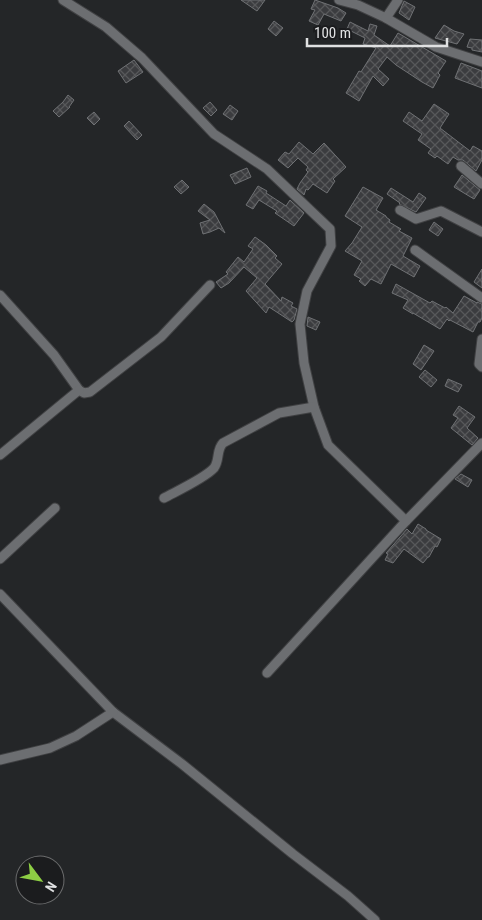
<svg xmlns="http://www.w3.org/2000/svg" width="482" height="920" font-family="'Roboto Condensed',sans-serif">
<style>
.building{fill:url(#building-cross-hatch);stroke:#6f7174}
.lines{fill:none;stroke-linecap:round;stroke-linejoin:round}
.minor-casing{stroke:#404143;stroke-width:11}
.minor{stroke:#6c6e71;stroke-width:9}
</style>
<defs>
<pattern id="building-cross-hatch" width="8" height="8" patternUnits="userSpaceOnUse" patternTransform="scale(1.25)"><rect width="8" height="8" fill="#3b3c3f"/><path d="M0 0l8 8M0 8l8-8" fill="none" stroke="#57585a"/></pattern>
</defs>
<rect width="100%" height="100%" fill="#242628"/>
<g class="building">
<polygon points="241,0 265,0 257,11"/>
<polygon points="315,0 338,8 346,13 341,21 324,14 318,25 309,21 315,10 311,9"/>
<polygon points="404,1 415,7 409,20 399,13"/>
<polygon points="274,21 283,28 276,36 268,29"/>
<polygon points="350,22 368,31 370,24 377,26 374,35 390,46 398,33 446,61 438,73 440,75 433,88 422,82 396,65 387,57 378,69 389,79 383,86 373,76 359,101 346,93 359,71 361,72 376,48 363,44 365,38 347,29"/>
<polygon points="444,25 454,31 464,34 457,44 435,38"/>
<polygon points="470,39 482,40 482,52 472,50 472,48 467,47"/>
<polygon points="134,60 143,72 126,83 118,71"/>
<polygon points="461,63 482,71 482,88 455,78"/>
<polygon points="68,95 74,100 69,107 70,107 59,117 53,111 63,102"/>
<polygon points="210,102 217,110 211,116 203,108"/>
<polygon points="434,104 449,114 440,128 470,151 473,146 482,151 482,160 476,171 463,160 458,160 453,157 448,164 437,156 435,158 428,153 431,149 418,140 422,134 403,121 409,112 422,121"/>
<polygon points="230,105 238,111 232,120 223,114"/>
<polygon points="94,112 100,119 94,125 87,118"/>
<polygon points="129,121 142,135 137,140 124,126"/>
<polygon points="299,142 313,154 324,143 346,167 333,179 335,181 327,193 313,184 308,190 306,189 304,195 297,189 300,183 308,172 306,170 308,167 298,158 288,168 278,160 285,152 289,154"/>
<polygon points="247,168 251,177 235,184 230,175"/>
<polygon points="462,175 480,190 474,199 454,187"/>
<polygon points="182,180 189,187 181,194 174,187"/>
<polygon points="258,186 267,191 266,193 286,206 290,200 304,213 294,226 275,213 277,211 259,200 253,209 246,205"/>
<polygon points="363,187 383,198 376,210 386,216 386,217 390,220 389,222 401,229 399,231 412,238 403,256 420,266 414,277 391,264 381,284 371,279 365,286 359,281 361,279 354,275 362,261 345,251 352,243 362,227 345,216"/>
<polygon points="391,188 413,202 419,193 426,198 416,212 399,204 400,203 387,194"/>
<polygon points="204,204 214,212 225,233 219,228 210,232 203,234 200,223 210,220 198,211"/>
<polygon points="434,222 443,229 438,236 429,230"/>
<polygon points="255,237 266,245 277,256 275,258 282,264 265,284 281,301 282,297 293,303 291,306 297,309 294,320 292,322 269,307 266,313 246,291 257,278 244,267 229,283 221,288 216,282 228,274 226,272 238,257 244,262 253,249 248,246"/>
<polygon points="482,269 482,288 474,282"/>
<polygon points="396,284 430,303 432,301 445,308 446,307 453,313 464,296 477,303 477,302 482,304 482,318 480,322 478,322 473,332 450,320 449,321 447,319 440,329 413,313 413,314 403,308 408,300 392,293"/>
<polygon points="308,317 320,322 316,330 307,326"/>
<polygon points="424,345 434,351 421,370 413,364"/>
<polygon points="425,370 437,380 431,387 419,377"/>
<polygon points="448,379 462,385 458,392 445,386"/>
<polygon points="459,406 475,417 467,428 478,438 472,445 451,428 458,418 453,415"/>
<polygon points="461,474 472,480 468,487 455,479"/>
<polygon points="418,524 426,529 426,530 441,539 437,547 435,546 429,557 428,557 423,563 404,549 393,563 385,560 388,554 386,553 407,529 412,534"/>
</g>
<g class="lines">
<defs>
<g id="minor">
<polyline points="63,0 106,27 142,58 214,134 267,169 330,229 331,246 307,291 300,324 304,363 314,407 328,445 406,521"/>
<polyline points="339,0 358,5 386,18 436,47 482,62"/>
<polyline points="386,18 398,0"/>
<polyline points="461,166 482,184"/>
<polyline points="400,210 416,219 441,211 482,232"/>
<polyline points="415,250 482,298"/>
<polyline points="0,295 54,355 79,390 84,393 90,392 161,337 210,285"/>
<polyline points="482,339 479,364 482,367"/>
<polyline points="0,455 79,390"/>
<path d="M164 498C177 491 205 478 214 468 220 460 216 450 223 443L279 413 314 407"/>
<polyline points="0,559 55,508"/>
<polyline points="0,594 113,712 182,764 293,854 348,896 375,920"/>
<polyline points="267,673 406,521 482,443"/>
<polyline points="0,760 50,748 76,736 113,712"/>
</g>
</defs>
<use href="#minor" class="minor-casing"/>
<use href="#minor" class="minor"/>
</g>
<g transform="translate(40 880) rotate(122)"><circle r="24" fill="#1b1c1e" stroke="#6a6b6c"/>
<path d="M0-4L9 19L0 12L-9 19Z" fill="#8dce44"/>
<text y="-8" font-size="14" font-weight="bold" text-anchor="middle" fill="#e0e1e2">N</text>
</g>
<path d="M307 38v8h140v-8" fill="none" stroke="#e0e1e2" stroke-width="2.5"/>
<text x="314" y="38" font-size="15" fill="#e0e1e2" stroke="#1b1c1e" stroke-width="4" paint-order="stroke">100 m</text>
</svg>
